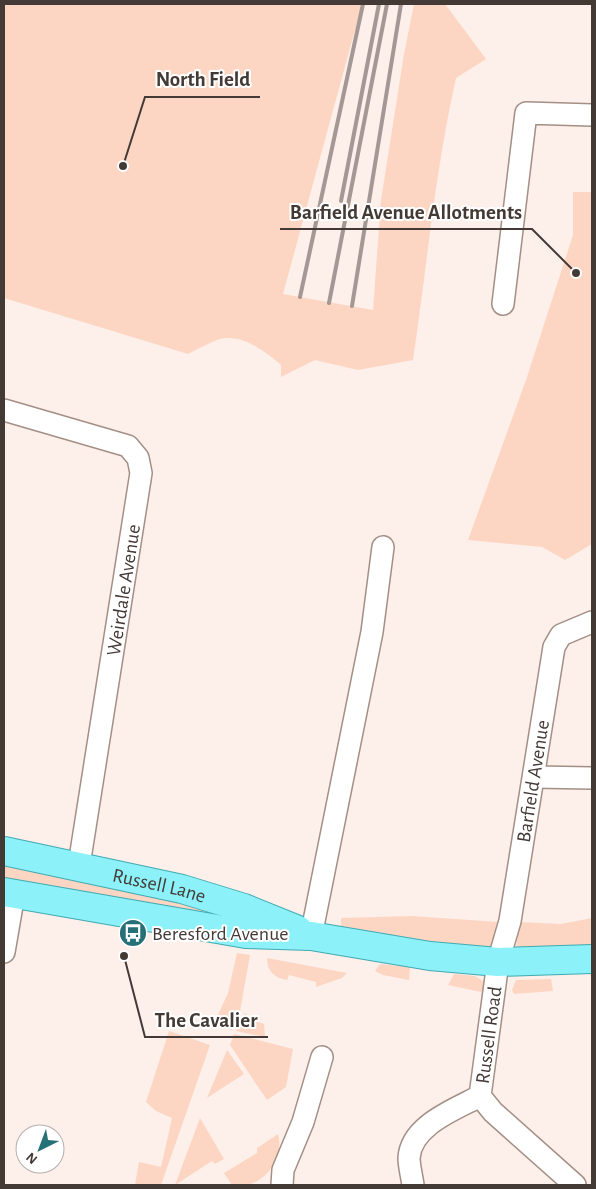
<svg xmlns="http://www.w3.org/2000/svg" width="596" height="1189" font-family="'Alegreya Sans',sans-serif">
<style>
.green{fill:#fcd6c3}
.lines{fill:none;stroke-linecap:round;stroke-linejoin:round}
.minor-casing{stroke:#a38f85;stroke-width:24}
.major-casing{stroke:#41aab2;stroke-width:30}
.minor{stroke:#fff;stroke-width:21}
.major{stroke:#8cf1f8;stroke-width:28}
.rail{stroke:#a39893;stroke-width:4}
.labels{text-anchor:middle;stroke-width:4;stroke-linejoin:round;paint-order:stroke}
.street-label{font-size:20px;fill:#433a36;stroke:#fff}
.poi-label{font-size:20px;fill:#433a36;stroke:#fff;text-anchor:start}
.leader{fill:none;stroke:#433a36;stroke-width:2}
.callout-dot{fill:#433a36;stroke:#fff;stroke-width:2}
.callout-label{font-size:21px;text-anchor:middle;font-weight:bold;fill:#433a36;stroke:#fff;stroke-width:4;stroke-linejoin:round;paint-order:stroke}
</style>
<rect width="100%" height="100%" fill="#fdefe9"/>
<g class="green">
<path d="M4 4H362L283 294 373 310 381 200 404 54 414 4H445L486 59 456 78C435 171 427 266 413 360L358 370 315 360 281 377V365C265 351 240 332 217 340 207 344 197 349 188 354L4 298Z"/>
<polygon points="573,192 592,192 592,544 565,560 542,547 468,540 526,380 573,235"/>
<polygon points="4,863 239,916 235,929 4,887"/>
<polygon points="412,916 498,922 490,953 341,928 341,918"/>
<polygon points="592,918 592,953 515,955 520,922 561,924"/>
<polygon points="237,953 250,955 239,1017 232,1030 213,1026 228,993"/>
<path d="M267 958 347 973 342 978 316 987V982L289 975 287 980C275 978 267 972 267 958Z"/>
<polygon points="380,964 410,967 409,980 383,975 375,971"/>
<polygon points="454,974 475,976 488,984 486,993 448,985"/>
<polygon points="551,979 553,991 514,994 512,990 516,980"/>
<polygon points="245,1013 251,1020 264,1024 265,1037 236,1031"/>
<polygon points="169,1031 210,1045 161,1185 135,1185 139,1162 161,1167 172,1118 156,1111 146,1102"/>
<polygon points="234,1034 293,1049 286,1087 267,1100 230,1045"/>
<polygon points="227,1050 244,1074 207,1098"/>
<polygon points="200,1118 224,1159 215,1164 212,1161 175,1185"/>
<path d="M278 1134C284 1155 269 1179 248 1185 244 1186 237 1185 232 1185L224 1173 257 1153V1148Z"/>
</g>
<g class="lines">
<defs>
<g id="minor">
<polyline points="503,304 526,113 592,115"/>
<polyline points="4,410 128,446 138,458 141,473 79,865"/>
<polyline points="534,777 592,778"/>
<polyline points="311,936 372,632 383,547"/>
<polyline points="4,952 14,894"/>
<polyline points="282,1185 283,1170 303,1122 322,1057"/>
<path d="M413 1185C412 1177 409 1166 409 1158 411 1125 456 1109 480 1096"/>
<path id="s1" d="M575 1185 493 1112 480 1096 498 962 510 921 554 647 561 635 592 622"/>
</g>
<g id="major">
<path id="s2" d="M4 851 182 889 244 908 298 930"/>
<polyline points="4,892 246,934 311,936 430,956 498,962 592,959"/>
</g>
</defs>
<use href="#minor" class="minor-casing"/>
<use href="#major" class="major-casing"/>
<use href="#minor" class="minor"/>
<use href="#major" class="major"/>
<g class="rail">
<polyline points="341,201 379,4"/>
<polyline points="300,297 363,4"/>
<polyline points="329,303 387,4"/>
<polyline points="352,306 401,4"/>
</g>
</g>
<defs>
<symbol id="bus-disc" viewBox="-11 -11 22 22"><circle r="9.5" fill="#267077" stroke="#fff"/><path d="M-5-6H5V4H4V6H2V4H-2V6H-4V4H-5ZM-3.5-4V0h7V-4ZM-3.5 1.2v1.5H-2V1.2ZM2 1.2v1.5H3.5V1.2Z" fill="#fff"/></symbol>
</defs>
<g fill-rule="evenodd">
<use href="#bus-disc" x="117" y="917" width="32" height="32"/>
</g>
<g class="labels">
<g class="street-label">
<text transform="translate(123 590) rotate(-81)" y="7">Weirdale Avenue</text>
<text dy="7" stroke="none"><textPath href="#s1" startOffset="450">Barfield Avenue</textPath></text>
<text dy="7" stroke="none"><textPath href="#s2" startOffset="159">Russell Lane</textPath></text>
<text dy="7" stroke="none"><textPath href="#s1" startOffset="192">Russell Road</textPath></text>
</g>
<g class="poi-label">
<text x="152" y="940">Beresford Avenue</text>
</g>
</g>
<path class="leader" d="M123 166L145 97H260M576 273L532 229H280M124 956L145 1037H268"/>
<g class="callout-dot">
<circle cx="123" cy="166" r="5"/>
<circle cx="576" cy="273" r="5"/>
<circle cx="124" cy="956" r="5"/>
</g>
<g class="callout-label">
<text x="203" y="86">North Field</text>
<text x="406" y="219">Barfield Avenue Allotments</text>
<text x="206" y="1027">The Cavalier</text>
</g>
<rect width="596" height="1189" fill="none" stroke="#433a36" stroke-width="10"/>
<g transform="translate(40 1149) rotate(222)"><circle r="24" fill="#ffffff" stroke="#b4b0af"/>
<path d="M0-4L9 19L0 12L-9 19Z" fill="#267077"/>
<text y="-8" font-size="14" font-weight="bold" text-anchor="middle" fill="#433a36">N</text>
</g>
</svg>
